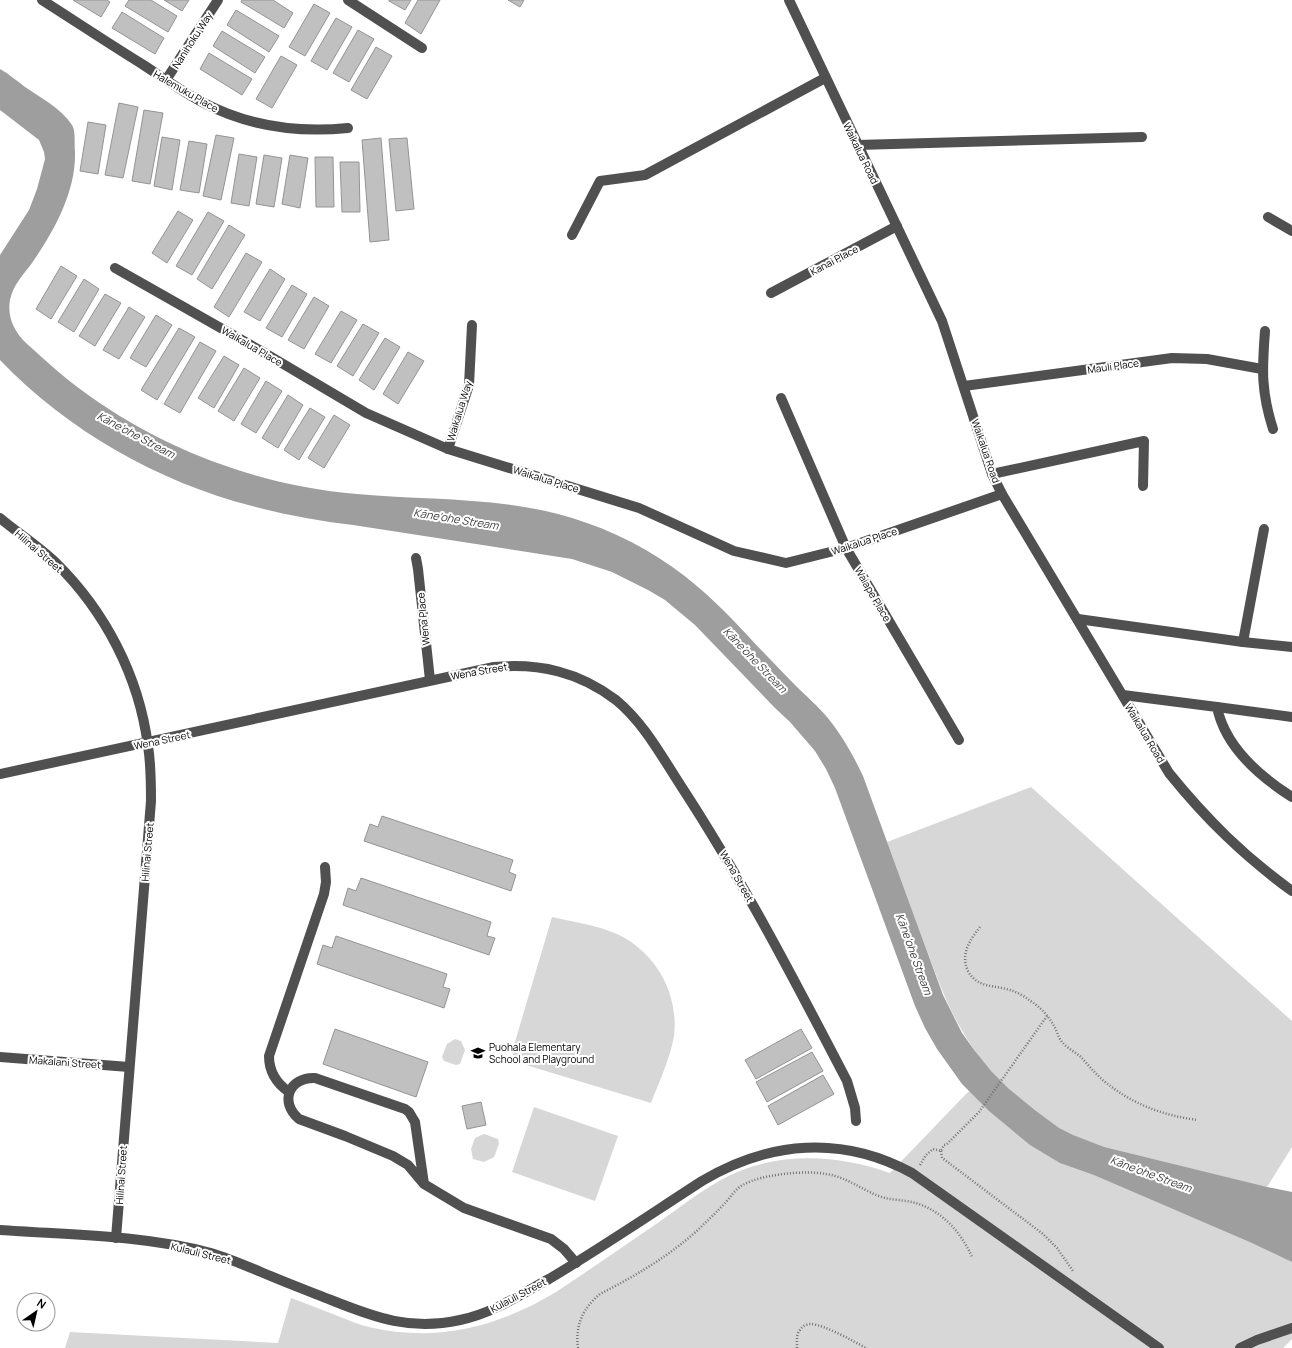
<svg xmlns="http://www.w3.org/2000/svg" width="1292" height="1348" font-family="Manrope,sans-serif">
<style>
.green{fill:#d7d7d7}
.water{fill:#9e9e9e}
.building{fill:#c0c0c0;stroke:#949494}
.lines{fill:none;stroke-linecap:round;stroke-linejoin:round}
.path{stroke:#727272;stroke-width:2.5;stroke-dasharray:1 2;stroke-linecap:butt}
.minor{stroke:#505050;stroke-width:10}
.labels{text-anchor:middle;stroke-width:4;stroke-linejoin:round;paint-order:stroke}
.street-label{font-size:10px;fill:#000;stroke:#fff}
.poi-label{font-size:10px;fill:#000;stroke:#fff;text-anchor:start}
.water-label{font-size:11px;font-style:italic;fill:#3f3f3f;stroke:#fff}
</style>
<rect width="100%" height="100%" fill="#fff"/>
<g class="green">
<path d="M1031 787 1292 1021V1147L1267 1187 1287 1259 1292 1262V1339L1283 1348H65L70 1332 278 1343 291 1298C309 1305 326 1311 343 1318 351 1321 360 1325 369 1327 436 1343 498 1327 556 1292 591 1269 625 1245 659 1222 679 1208 698 1193 719 1181 771 1151 835 1153 890 1173L966 1094 992 1072C955 1030 942 991 923 940 911 907 899 875 887 842Z"/>
<path d="M552 917C573 922 597 925 617 934 656 952 679 994 674 1036 670 1059 659 1082 651 1103L516 1062 512 1052Z"/>
<polygon points="455,1039 461,1041 465,1050 460,1064 456,1065 444,1061 442,1057 447,1044"/>
<polygon points="534,1107 618,1136 595,1201 512,1172"/>
<polygon points="484,1134 498,1139 499,1144 494,1157 484,1162 473,1159 471,1149 475,1138"/>
</g>
<path class="water" d="M0 69C9 74 17 81 25 87 41 98 61 108 72 125 76 131 74 144 75 152 76 192 54 231 32 263 23 275 13 285 10 300 7 317 14 331 26 343 47 362 68 381 91 397 169 452 262 486 357 494 434 501 513 496 587 523 627 537 666 559 698 587 722 607 743 631 765 654 775 664 785 675 796 686 806 696 818 706 827 717 842 735 853 755 863 776L943 995 962 1033 975 1051 992 1072 1009 1089 1036 1111 1059 1128 1073 1135 1104 1147 1267 1187 1292 1192V1262L1252 1243 1094 1175 1060 1163 1030 1145 989 1111 962 1084 937 1049 925 1028 915 1006 835 788 826 769 815 751 790 722 775 708 695 625 665 600 648 590 612 572 572 559 353 525C319 521 285 515 252 506 158 482 67 430 0 360V255L29 210 37 189 45 159 44 152 39 140 0 110Z"/>
<g class="building">
<polygon points="73,0 107,0 110,2 101,17"/>
<polygon points="129,0 151,0 177,16 168,32 125,6"/>
<polygon points="164,0 189,0 182,11"/>
<polygon points="242,0 273,0 293,13 284,28 241,2"/>
<polygon points="389,0 411,0 405,10 389,1"/>
<polygon points="418,0 440,0 421,34 405,23"/>
<polygon points="508,0 524,0 520,7"/>
<polygon points="314,4 330,13 305,56 289,47"/>
<polygon points="236,10 279,36 269,52 227,25"/>
<polygon points="122,12 164,38 155,54 112,28"/>
<polygon points="336,18 352,27 327,70 311,61"/>
<polygon points="358,30 374,39 349,82 333,73"/>
<polygon points="222,31 265,57 255,73 213,46"/>
<polygon points="376,47 392,56 367,99 351,90"/>
<polygon points="209,53 252,79 242,95 200,69"/>
<polygon points="281,56 297,65 272,108 256,99"/>
<polygon points="119,103 138,107 123,178 105,175"/>
<polygon points="144,110 163,113 150,184 132,181"/>
<polygon points="88,122 106,125 98,174 80,171"/>
<polygon points="216,135 234,138 221,200 203,196"/>
<polygon points="162,137 180,140 172,190 154,186"/>
<polygon points="381,138 389,240 370,242 362,140"/>
<polygon points="407,138 414,209 396,211 389,139"/>
<polygon points="189,141 207,144 199,193 180,190"/>
<polygon points="239,154 257,157 249,206 231,203"/>
<polygon points="264,155 282,158 274,207 256,204"/>
<polygon points="290,155 308,158 300,208 282,204"/>
<polygon points="315,157 333,157 334,207 316,207"/>
<polygon points="340,162 359,162 360,212 342,212"/>
<polygon points="178,211 193,220 167,263 152,253"/>
<polygon points="208,212 224,221 192,275 176,266"/>
<polygon points="229,225 245,235 212,289 197,279"/>
<polygon points="246,253 262,262 229,317 214,307"/>
<polygon points="61,266 77,276 51,319 36,309"/>
<polygon points="270,269 285,279 260,321 244,312"/>
<polygon points="84,279 99,289 74,332 58,322"/>
<polygon points="292,285 307,294 282,337 266,328"/>
<polygon points="105,294 121,303 95,346 79,336"/>
<polygon points="314,297 329,306 304,349 288,340"/>
<polygon points="129,307 145,317 119,359 103,350"/>
<polygon points="341,311 357,320 331,363 315,354"/>
<polygon points="156,315 172,325 146,367 130,358"/>
<polygon points="363,324 379,333 353,376 337,366"/>
<polygon points="179,328 195,337 157,400 141,390"/>
<polygon points="385,338 400,347 374,390 359,380"/>
<polygon points="200,342 216,351 180,413 164,404"/>
<polygon points="408,352 424,361 398,404 383,394"/>
<polygon points="224,356 239,365 214,408 198,398"/>
<polygon points="244,368 260,378 234,421 218,411"/>
<polygon points="266,381 282,391 256,433 241,424"/>
<polygon points="288,395 303,405 278,448 262,438"/>
<polygon points="310,408 325,417 299,460 284,450"/>
<polygon points="334,415 350,425 324,468 308,458"/>
<polygon points="382,816 513,860 509,872 516,875 511,891 364,841 370,824 378,827"/>
<polygon points="361,878 491,922 487,936 495,938 489,955 343,905 348,888 356,891"/>
<polygon points="336,936 447,974 443,987 450,989 444,1008 317,964 323,945 332,948"/>
<polygon points="335,1029 428,1062 416,1097 323,1064"/>
<polygon points="801,1029 812,1048 756,1079 745,1060"/>
<polygon points="812,1052 823,1071 767,1102 756,1082"/>
<polygon points="823,1075 834,1094 778,1125 768,1106"/>
<polygon points="481,1102 486,1125 467,1129 462,1106"/>
</g>
<g class="lines">
<g class="path">
<path d="M980 927C970 940 960 954 968 971 977 988 994 985 1010 990 1017 992 1024 996 1029 1000 1039 1006 1048 1015 1054 1026 1057 1031 1058 1037 1062 1042 1067 1048 1075 1052 1081 1057 1090 1067 1098 1077 1109 1085 1135 1105 1165 1116 1198 1120"/>
<polyline points="941,1151 942,1158 945,1160 1043,1234 1057,1248 1073,1271"/>
<polyline points="920,1165 926,1155 933,1149 941,1151 944,1145 947,1144 979,1112 1047,1016"/>
<path d="M578 1348C575 1325 583 1308 600 1294 637 1275 671 1255 701 1227 709 1219 717 1212 724 1204 731 1197 735 1189 743 1185 761 1174 807 1170 826 1174 848 1177 864 1192 885 1198 893 1200 903 1200 912 1202 940 1209 960 1230 972 1257"/>
<path d="M797 1348C797 1342 796 1334 800 1330 802 1326 807 1324 811 1324 825 1325 853 1341 866 1348"/>
</g>
<g class="minor">
<path d="M42 0C75 21 108 43 142 64 162 77 182 92 204 103 250 127 297 133 348 128"/>
<polyline points="348,0 422,48"/>
<path d="M789 0 942 321 992 474 1002 494 1169 773C1207 820 1244 856 1292 891"/>
<polyline points="166,80 218,0"/>
<polyline points="857,145 1142,137"/>
<polyline points="1268,217 1292,231"/>
<polyline points="572,235 600,181 645,175 825,78"/>
<polyline points="115,268 263,352 366,413 448,449 639,508 734,551 786,563 846,548 1002,494"/>
<polyline points="771,293 897,226"/>
<path d="M1265 331C1262 370 1261 391 1273 429"/>
<polyline points="964,386 1172,358 1207,359 1262,369"/>
<polyline points="781,398 846,548 959,740"/>
<polyline points="448,449 469,385 472,325"/>
<polyline points="992,474 1144,441 1143,486"/>
<path d="M0 518C18 533 38 546 55 562 105 611 139 676 148 746 151 764 151 783 151 801L116 1238"/>
<polyline points="416,558 418,569 430,680"/>
<polyline points="1078,619 1243,642 1292,647"/>
<polyline points="1243,642 1264,529"/>
<path d="M1123 695 1217 707C1225 747 1259 776 1292 797"/>
<polyline points="1217,707 1292,717"/>
<path d="M0 774 494 667C540 663 579 672 616 700 644 723 662 757 681 786 743 881 795 981 847 1081L855 1108 856 1121"/>
<polyline points="0,1057 129,1067"/>
<path d="M289 1092C276 1083 269 1072 269 1056L324 894 326 882 325 867"/>
<path d="M424 1184 415 1122 409 1112 405 1109 315 1078C289 1077 279 1102 299 1119L345 1136 393 1156 408 1165 424 1184 464 1208 551 1239 564 1249 576 1263"/>
<path d="M0 1230C70 1235 143 1235 211 1253 228 1258 244 1265 261 1272 284 1282 308 1291 331 1300 376 1318 411 1331 460 1320 493 1313 520 1295 549 1279 601 1248 651 1214 702 1181 769 1141 842 1135 912 1173L1159 1348"/>
<polyline points="1240,1348 1257,1340 1292,1328"/>
</g>
</g>
<defs>
<symbol id="school-bare" viewBox="-9 -9 18 18"><path d="M0-5L7-2L0 1L-7-2ZM-4 1L0 2.5L4 1V4Q0 6-4 4Z" fill="#000" stroke="#fff" stroke-width="2.5" paint-order="stroke"/></symbol>
</defs>
<g fill-rule="evenodd">
<use href="#school-bare" x="468" y="1043" width="20" height="20"/>
</g>
<g class="labels">
<g class="street-label">
<text transform="translate(192 40) rotate(-57)" y="4">Nanihoku Way</text>
<text transform="translate(186 91) rotate(30)" y="4">Halemuku Place</text>
<text transform="translate(861 153) rotate(64)" y="4">Waikalua Road</text>
<text transform="translate(834 260) rotate(-28)" y="4">Kanai Place</text>
<text transform="translate(252 346) rotate(30)" y="4">Waikalua Place</text>
<text transform="translate(1113 366) rotate(-8)" y="4">Mauli Place</text>
<text transform="translate(459 411) rotate(-73)" y="4">Waikalua Way</text>
<text transform="translate(986 451) rotate(71)" y="4">Waikalua Road</text>
<text transform="translate(546 479) rotate(17)" y="4">Waikalua Place</text>
<text transform="translate(864 541) rotate(-18)" y="4">Waikalua Place</text>
<text transform="translate(39 551) rotate(41)" y="4">Hilinai Street</text>
<text transform="translate(873 594) rotate(60)" y="4">Waiape Place</text>
<text transform="translate(423 619) rotate(-96)" y="4">Wena Place</text>
<text transform="translate(479 671) rotate(-10)" y="4">Wena Street</text>
<text transform="translate(1145 733) rotate(59)" y="4">Waikalua Road</text>
<text transform="translate(162 740) rotate(-12)" y="4">Wena Street</text>
<text transform="translate(147 852) rotate(-85)" y="4">Hilinai Street</text>
<text transform="translate(737 876) rotate(60)" y="4">Wena Street</text>
<text transform="translate(65 1062) rotate(4)" y="4">Makalani Street</text>
<text transform="translate(121 1175) rotate(-86)" y="4">Hilinai Street</text>
<text transform="translate(201 1253) rotate(14)" y="4">Kulauli Street</text>
<text transform="translate(518 1295) rotate(-28)" y="4">Kulauli Street</text>
</g>
<g class="poi-label">
<text x="489" y="1051">Puohala Elementary<tspan x="489" dy="12">School and Playground</tspan></text>
</g>
<g class="water-label">
<text transform="translate(136 435) rotate(28)" y="4">Kāne'ohe Stream</text>
<text transform="translate(456 519) rotate(9)" y="4">Kāne'ohe Stream</text>
<text transform="translate(755 660) rotate(46)" y="4">Kāne'ohe Stream</text>
<text transform="translate(914 954) rotate(70)" y="4">Kāne'ohe Stream</text>
<text transform="translate(1151 1174) rotate(20)" y="4">Kāne'ohe Stream</text>
</g>
</g>
<g transform="translate(36 1312) rotate(34)"><circle r="19" fill="#ffffff" stroke="#999999"/>
<path d="M0-3L7 15L0 10L-7 15Z" fill="#000000"/>
<text y="-6" font-size="11" font-weight="bold" text-anchor="middle" fill="#000000">N</text>
</g>
</svg>
